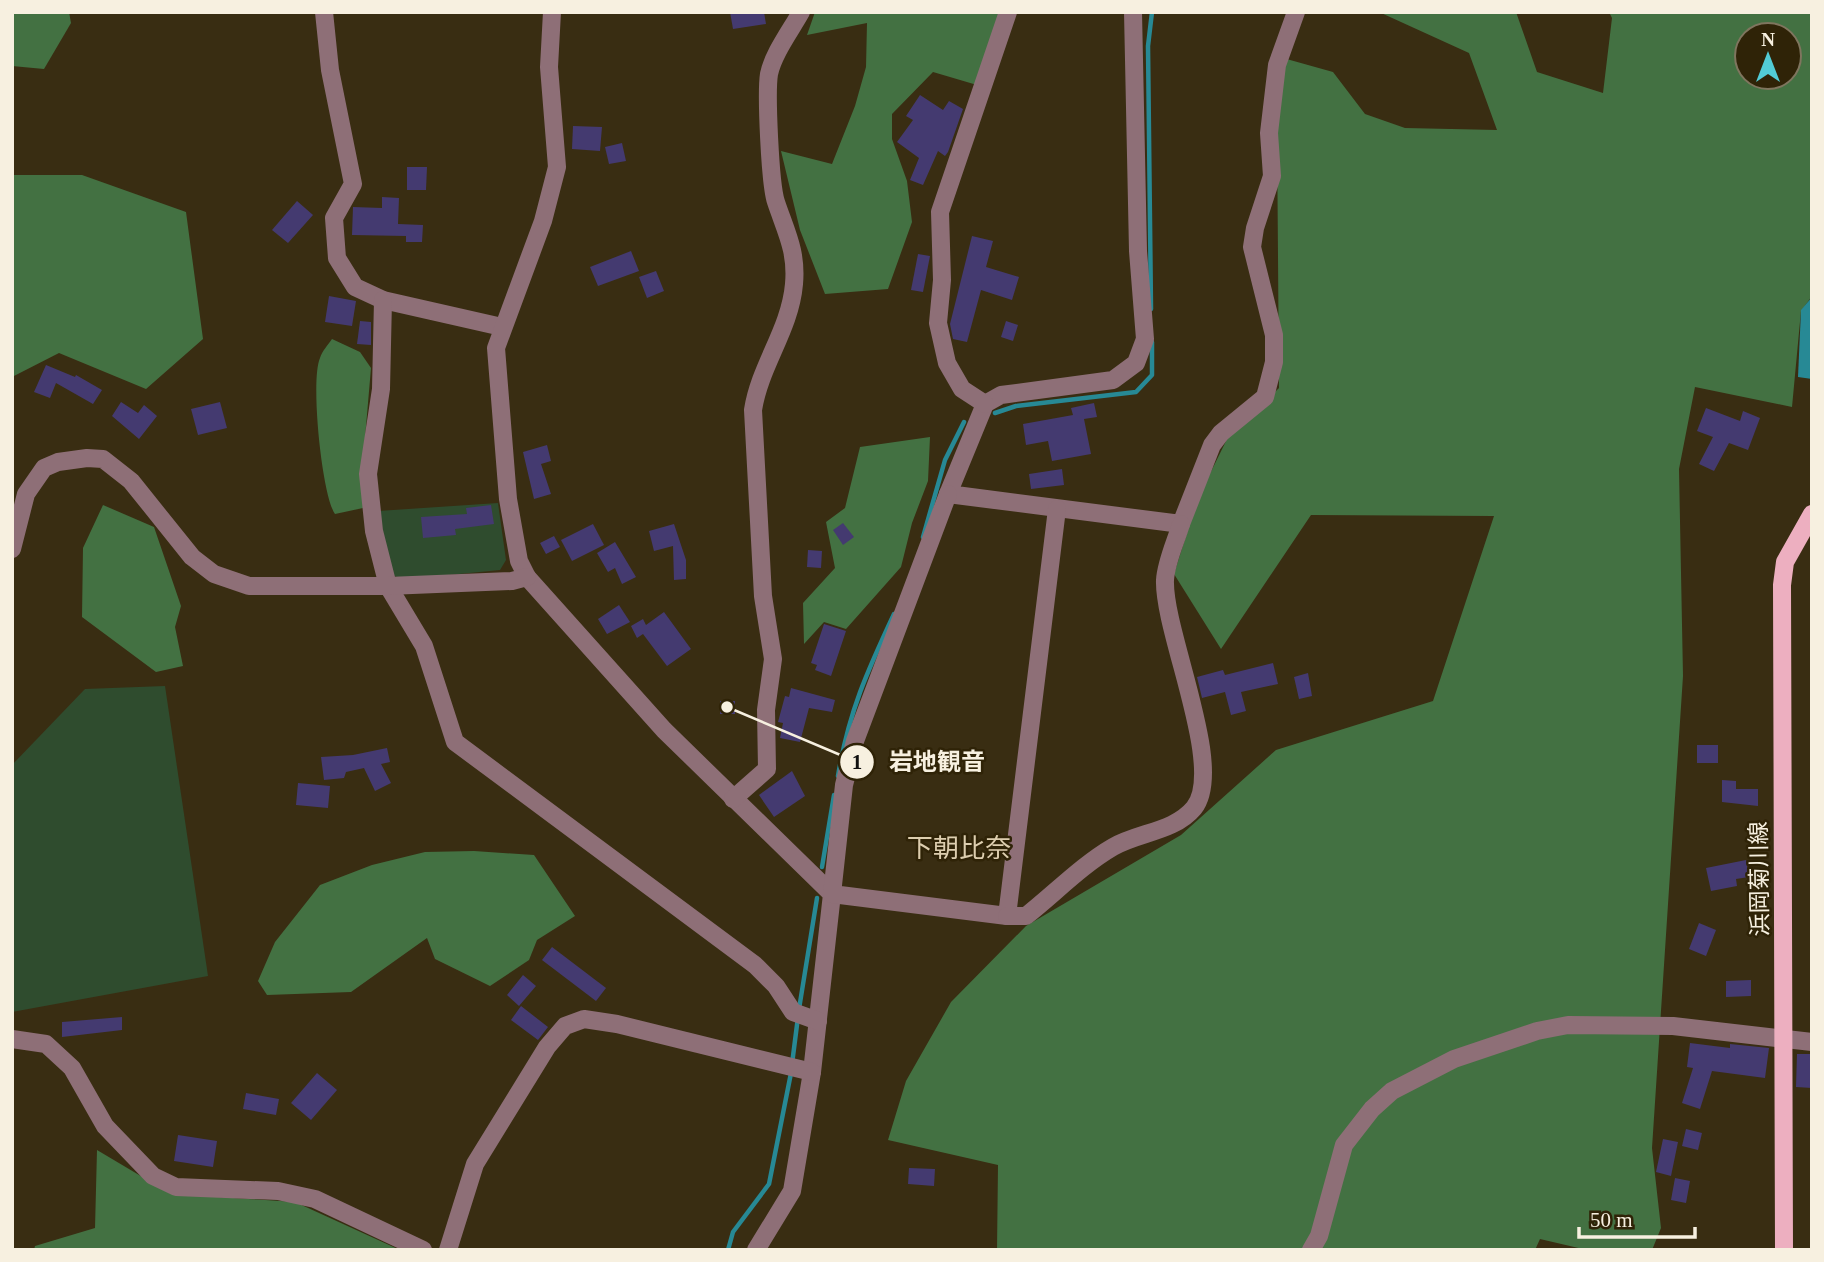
<svg xmlns="http://www.w3.org/2000/svg" width="1824" height="1262" font-family="'Times New Roman','Noto Sans JP',serif">
<style>
.green{fill:#2f4c2e}
.forest{fill:#437142;fill-rule:evenodd}
.water{fill:#278995}
.lines{fill:none;stroke-linecap:round;stroke-linejoin:round}
.stream{stroke:#278995;stroke-width:4.5}
.building{fill:#443a70}
.minor{stroke:#8e6f77;stroke-width:18}
.major{stroke:#edafc0;stroke-width:18}
.labels{text-anchor:middle;stroke-width:5;stroke-linejoin:round;paint-order:stroke}
.street-label{font-size:23px;fill:#f7f0e0;stroke:#2f2307}
.quarter-label{font-size:26px;fill:#ddceaf;stroke:#2f2307}
.leader{fill:none;stroke:#f7f0e0;stroke-width:2.5}
.callout-dot{fill:#f7f0e0;stroke:#2f2307;stroke-width:2.5}
.mark-label{font-size:21px;text-anchor:middle;font-weight:bold;fill:#111}
.callout-label{font-size:24px;text-anchor:middle;font-weight:bold;fill:#f7f0e0;stroke:#2f2307;stroke-width:5;stroke-linejoin:round;paint-order:stroke}
</style>
<rect width="100%" height="100%" fill="#392d12"/>
<g class="green">
<polygon points="498,503 506,560 500,570 408,579 393,576 378,511"/>
<polygon points="165,686 208,976 12,1012 12,765 85,689"/>
</g>
<g class="forest">
<polygon points="12,12 69,12 71,23 44,69 12,66"/>
<polygon points="815,12 1001,12 977,85 933,72 892,114 892,139 907,181 912,222 888,289 825,294 800,230 781,151 832,164 855,106 866,67 867,23 807,35"/>
<path d="M1379 12H1516L1537 72 1603 93 1612 18 1609 12H1812V296L1801 311 1792 407 1695 387 1679 469 1683 676 1652 1148 1661 1228 1652 1250H1587L1540 1239 1535 1250H997L998 1165 888 1140 906 1081 951 1002 1026 926 1181 835 1276 750 1433 701 1494 516 1311 515 1221 649 1174 574 1198 498 1228 437 1279 388 1277 127 1283 58 1333 72 1365 114 1405 128 1497 130 1469 53ZM1747 35H1789V77H1747Z"/>
<polygon points="12,175 82,175 186,212 203,339 146,389 59,353 12,377"/>
<path d="M332 339 360 352 371 368 362 473 363 508 335 514C322 496 310 380 320 358 322 351 328 345 332 339Z"/>
<polygon points="930,437 928,481 912,523 901,567 846,629 824,622 804,644 803,603 835,568 826,522 845,508 860,447"/>
<polygon points="103,505 154,527 181,606 175,627 183,666 156,672 82,617 83,548"/>
<polygon points="474,851 534,855 575,916 537,940 529,960 490,986 435,959 427,938 351,992 267,995 258,981 275,942 320,885 372,865 425,852"/>
<polygon points="97,1150 171,1194 295,1202 400,1250 34,1250 35,1246 95,1228"/>
</g>
<polygon class="water" points="1812,297 1812,379 1798,377 1801,310"/>
<g class="lines">
<g class="stream">
<polyline points="1151,309 1148,46 1152,12"/>
<polyline points="995,413 1016,406 1136,392 1152,375 1152,342"/>
<polyline points="923,537 945,460 964,422"/>
<path d="M838 776C849 711 867 672 894 614"/>
<polyline points="822,867 834,795"/>
<polyline points="799,1009 817,898"/>
<polyline points="792,1064 798,1017"/>
<polyline points="728,1250 733,1232 769,1184 791,1073"/>
</g>
</g>
<g class="building">
<polygon points="730,12 764,12 766,24 733,29"/>
<polygon points="920,95 943,110 949,101 963,109 948,152 945,156 938,151 923,185 910,180 919,158 897,142 913,120 906,116"/>
<polygon points="573,126 602,127 600,151 572,149"/>
<polygon points="622,143 626,161 609,164 605,147"/>
<polygon points="407,167 427,167 426,190 407,190"/>
<polygon points="382,197 399,198 398,224 423,225 422,242 406,242 406,236 352,235 353,207 382,208"/>
<polygon points="297,201 313,215 288,243 272,230"/>
<polygon points="972,236 993,241 986,267 1019,277 1012,300 981,290 967,342 953,339 950,324"/>
<polygon points="631,251 639,271 598,286 590,267"/>
<polygon points="918,254 930,256 923,292 911,290"/>
<polygon points="656,271 664,291 647,298 639,277"/>
<polygon points="329,296 356,301 352,326 325,322"/>
<polygon points="360,321 371,322 371,345 357,344"/>
<polygon points="1006,321 1018,325 1013,341 1001,337"/>
<polygon points="46,365 75,377 76,375 102,390 93,404 56,383 50,398 34,392"/>
<polygon points="121,402 138,413 144,405 157,416 139,439 112,416"/>
<polygon points="220,402 227,428 198,435 191,409"/>
<polygon points="1094,403 1097,417 1084,419 1091,454 1052,461 1048,441 1026,445 1023,424 1073,415 1071,408"/>
<polygon points="1706,408 1740,421 1743,411 1760,418 1748,450 1729,443 1714,471 1699,464 1713,437 1697,431"/>
<polygon points="547,445 551,461 541,464 551,494 534,499 523,452"/>
<polygon points="1062,469 1064,485 1031,489 1029,474"/>
<polygon points="491,505 494,524 455,529 456,535 423,538 421,517 467,514 466,508"/>
<polygon points="843,523 854,537 843,545 833,530"/>
<polygon points="593,524 604,545 572,561 561,540"/>
<polygon points="674,524 686,560 686,579 674,580 673,546 654,551 649,531"/>
<polygon points="554,536 560,547 546,554 540,543"/>
<polygon points="615,542 636,577 622,584 615,568 608,572 597,553"/>
<polygon points="808,550 822,551 821,568 807,567"/>
<polygon points="619,605 630,622 607,634 598,619"/>
<polygon points="664,612 691,649 667,666 643,634 637,638 631,626 643,619 646,625"/>
<polygon points="824,624 846,631 831,676 815,670 817,665 811,663"/>
<polygon points="1273,663 1278,684 1241,692 1246,711 1231,715 1225,692 1202,698 1197,677 1223,670 1225,675"/>
<polygon points="1308,673 1312,696 1299,699 1294,677"/>
<polygon points="791,688 835,700 832,712 809,708 800,742 780,738 783,723 778,722 785,696 789,697"/>
<rect x="720" y="701" width="15" height="13"/>
<rect x="1697" y="745" width="21" height="18"/>
<polygon points="387,748 390,762 381,764 391,783 375,791 364,768 346,772 344,778 324,780 321,757 353,755"/>
<polygon points="792,771 805,796 774,817 759,795"/>
<polygon points="1722,780 1736,781 1736,789 1758,789 1758,806 1722,802"/>
<polygon points="298,783 330,786 328,808 296,805"/>
<polygon points="1746,860 1749,877 1736,879 1737,886 1711,891 1706,868"/>
<polygon points="1699,923 1716,930 1706,956 1689,949"/>
<polygon points="552,947 606,988 596,1001 542,960"/>
<polygon points="523,975 536,986 519,1006 507,995"/>
<polygon points="1751,980 1751,996 1726,997 1726,981"/>
<polygon points="521,1006 548,1027 538,1040 511,1020"/>
<polygon points="122,1017 122,1030 62,1037 62,1022"/>
<polygon points="1690,1043 1730,1048 1730,1044 1769,1048 1765,1078 1712,1071 1700,1109 1682,1103 1693,1068 1687,1067"/>
<polygon points="1797,1054 1812,1054 1812,1088 1796,1087"/>
<polygon points="317,1073 337,1090 311,1120 291,1103"/>
<polygon points="246,1093 279,1099 276,1115 243,1109"/>
<polygon points="1686,1129 1702,1133 1698,1150 1682,1146"/>
<polygon points="178,1135 217,1141 213,1167 174,1161"/>
<polygon points="1663,1139 1678,1142 1671,1176 1656,1172"/>
<polygon points="909,1168 935,1169 934,1186 908,1184"/>
<polygon points="1675,1178 1690,1181 1686,1203 1671,1200"/>
</g>
<g class="lines">
<g class="minor">
<polyline points="324,12 330,70 353,184 334,218 337,258 355,287 383,300 502,327"/>
<polyline points="552,12 549,67 557,167 543,221 496,348 508,499 519,561 527,577 664,730 832,894 812,1072 792,1191 756,1250"/>
<polyline points="1133,12 1138,251 1145,339 1136,363 1113,380 1001,395 985,404 948,494 1181,524 1212,445 1221,433 1265,397 1274,362 1274,335 1252,247 1255,228 1272,176 1269,133 1277,65 1296,12"/>
<polyline points="383,300 381,389 368,474 374,531 388,586 424,646 455,742 755,965 776,986 793,1012 818,1021"/>
<polyline points="985,404 962,389 947,363 938,323 942,280 940,212 1008,12"/>
<polyline points="948,494 855,741 844,785 832,894 1007,916 1057,509"/>
<polyline points="12,549 26,494 44,468 58,462 87,458 103,459 131,481 192,557 214,574 249,586 388,586 512,581 527,577"/>
<path d="M733 799 767 769 766 710 773 659 763 596 753 410C760 365 790 330 794 284 797 251 786 232 776 202 770 184 766 93 769 74 773 54 791 30 801 12"/>
<path d="M1007 916H1026C1054 894 1082 865 1113 847 1139 832 1174 832 1194 808 1226 768 1163 632 1165 580 1166 562 1176 541 1181 524"/>
<polyline points="12,1039 46,1044 72,1068 105,1126 153,1176 176,1187 278,1191 315,1199 423,1250"/>
<polyline points="448,1250 475,1164 547,1047 565,1026 584,1019 617,1024 812,1072"/>
<polyline points="1311,1250 1319,1236 1344,1145 1372,1109 1392,1091 1454,1059 1537,1031 1568,1025 1673,1026 1812,1042"/>
</g>
<polyline class="major" points="1784,1250 1782,585 1785,562 1812,514"/>
</g>
<g class="labels">
<g class="street-label">
<text transform="translate(1759 879) rotate(-91)" y="8">浜岡菊川線</text>
</g>
<g class="quarter-label">
<text x="959" y="857">下朝比奈</text>
</g>
</g>
<path class="leader" d="M727 707L857 762"/>
<g class="callout-dot">
<circle cx="727" cy="707" r="7"/>
<circle cx="857" cy="762" r="18"/>
</g>
<g class="mark-label">
<text x="857" y="769">1</text>
</g>
<g class="callout-label">
<text x="937" y="770">岩地観音</text>
</g>
<rect width="1824" height="1262" fill="none" stroke="#f7f0e0" stroke-width="28"/>
<g transform="translate(1768 56)"><circle r="33" fill="#2f2307" stroke="#7f755e" stroke-width="2"/>
<path d="M0-5L12 26L0 18L-12 26Z" fill="#52ccd6"/>
<text y="-10" font-size="19" font-weight="bold" text-anchor="middle" fill="#f7f0e0">N</text>
</g>
<path d="M1579 1227v10h116v-10" fill="none" stroke="#f7f0e0" stroke-width="3.5"/>
<text x="1590" y="1227" font-size="21" fill="#f7f0e0" stroke="#2f2307" stroke-width="5" paint-order="stroke">50 m</text>
</svg>
